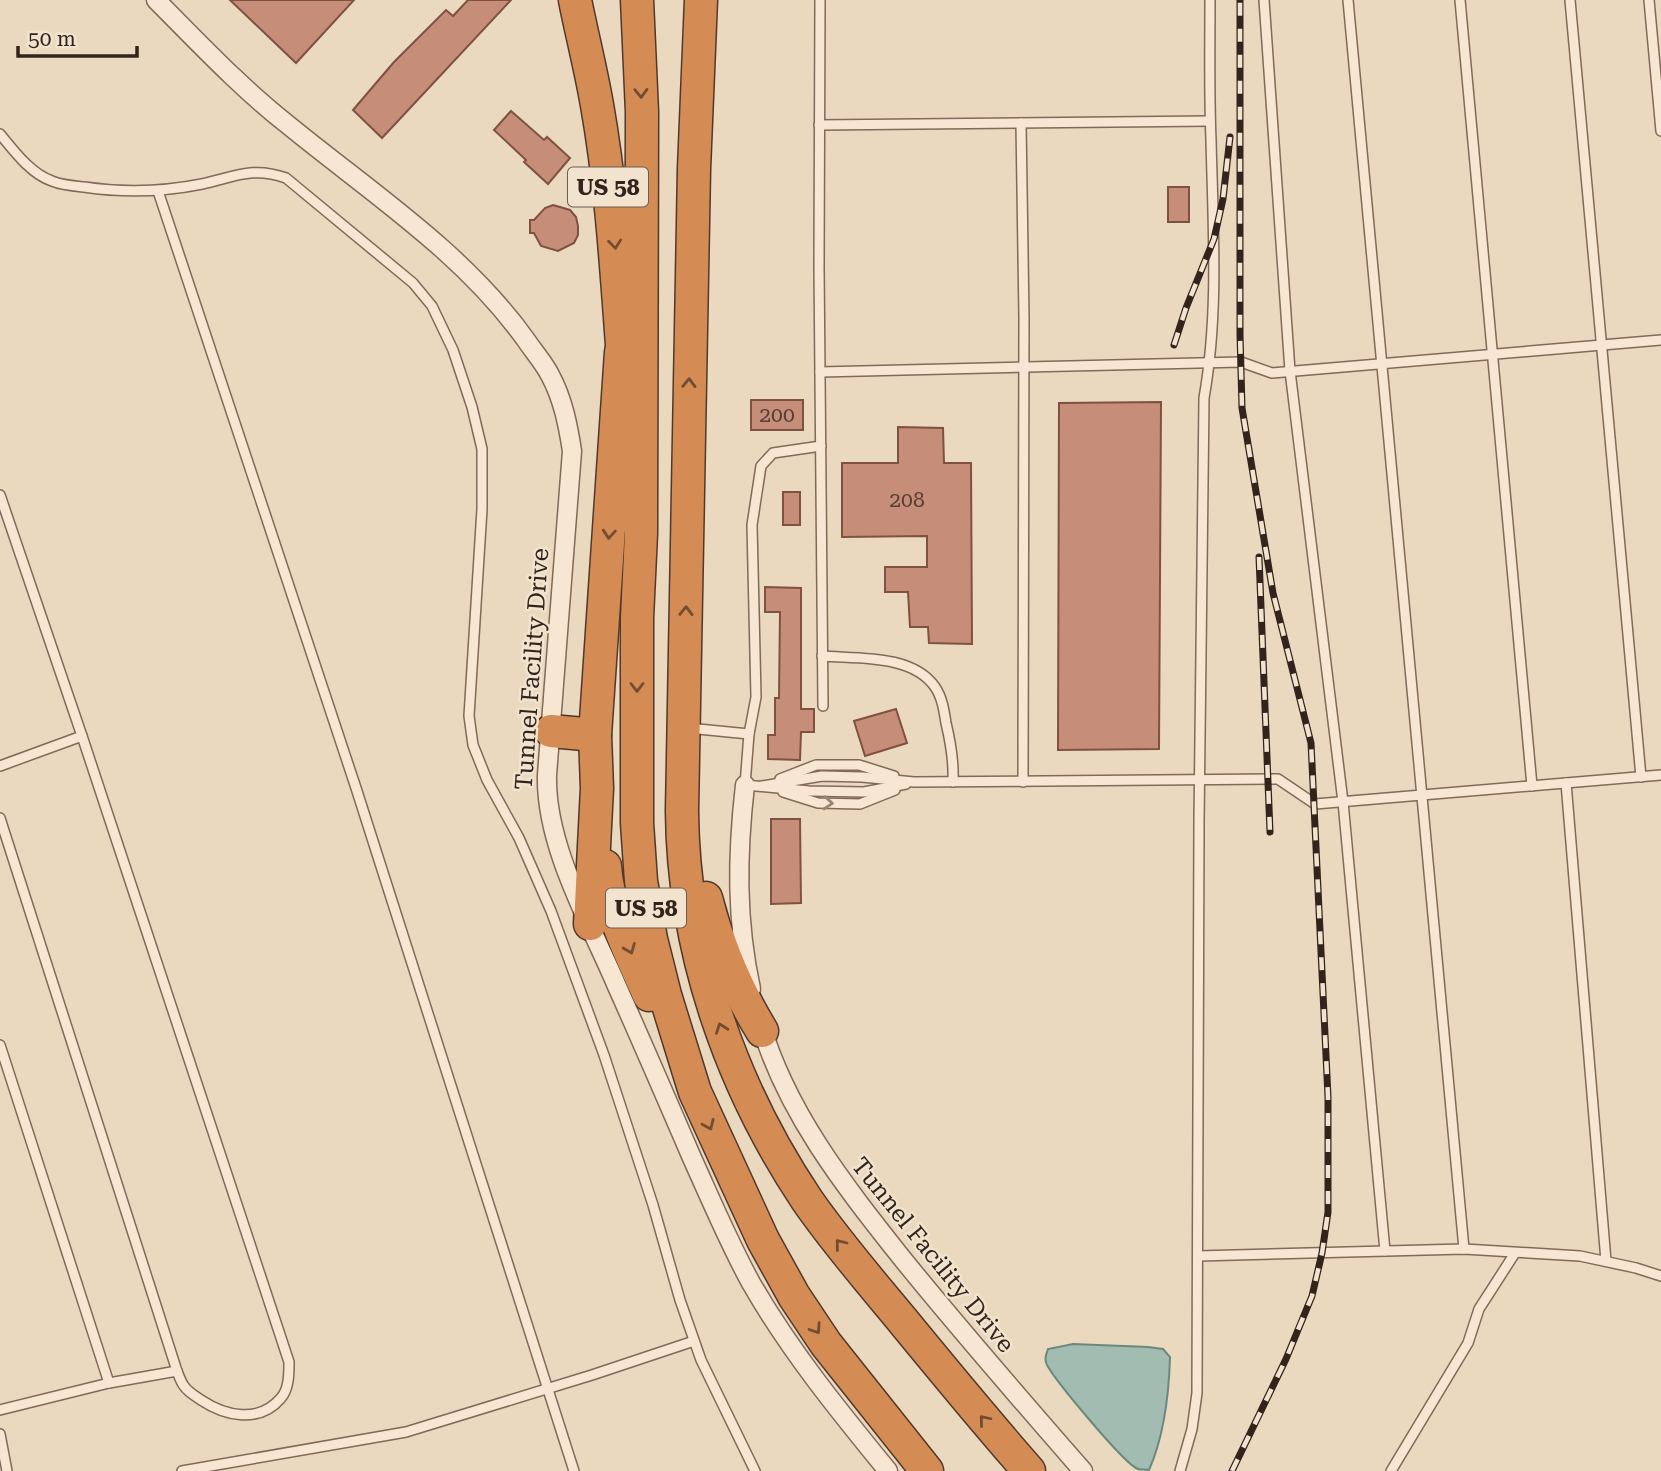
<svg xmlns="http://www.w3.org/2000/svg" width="1661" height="1471" font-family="'Roboto Serif',serif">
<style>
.water{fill:#a2bcb1;stroke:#6a897d;stroke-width:2}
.building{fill:#c68e78;stroke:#7f5141;stroke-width:2}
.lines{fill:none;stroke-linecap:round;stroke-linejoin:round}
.lane-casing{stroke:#826959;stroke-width:12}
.street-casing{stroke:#826959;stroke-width:21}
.highway-casing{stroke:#4f392d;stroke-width:35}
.lane{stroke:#f6e6d2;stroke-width:9}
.street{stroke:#f6e6d2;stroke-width:18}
.highway{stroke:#d58b54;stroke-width:32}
.rail-casing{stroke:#32241c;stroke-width:7}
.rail{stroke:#f2e3ce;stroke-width:4.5;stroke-dasharray:13;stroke-linecap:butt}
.oneway{stroke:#734d32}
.oneway2{stroke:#948577}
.labels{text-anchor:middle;stroke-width:5;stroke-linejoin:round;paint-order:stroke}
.number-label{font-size:21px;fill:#573e33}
.shield{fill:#f2e3ce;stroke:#6c5d51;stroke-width:2}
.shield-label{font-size:23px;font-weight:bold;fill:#32241c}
.street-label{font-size:24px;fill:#32241c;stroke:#f2e3ce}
</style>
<rect width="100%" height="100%" fill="#ead8bf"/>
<path class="water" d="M1073 1344 1148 1347 1163 1349 1170 1357C1169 1393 1164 1436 1149 1470 1145 1469 1141 1470 1138 1469 1124 1464 1055 1380 1047 1365 1044 1359 1046 1355 1048 1349Z"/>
<g class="building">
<polygon points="230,0 354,0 296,63"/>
<polygon points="468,0 511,0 382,138 353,110 394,62 446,10 453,16"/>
<polygon points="511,111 544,140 547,137 570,158 548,184 524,162 526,160 494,130"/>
<rect x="1168" y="187" width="21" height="35"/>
<polygon points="553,205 570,210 576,217 578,226 578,235 574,243 558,251 541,246 534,233 530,233 530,220 534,220 545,208"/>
<rect x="751" y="400" width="52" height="30"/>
<polygon points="1161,402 1159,749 1058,750 1059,403"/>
<polygon points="898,427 943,428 944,463 971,463 972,644 929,643 928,627 910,627 908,592 885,592 885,567 927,567 927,536 842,537 842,463 898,463"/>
<rect x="783" y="492" width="17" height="33"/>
<polygon points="765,587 801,588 801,709 814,709 814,732 801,732 800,760 768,759 768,735 775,735 775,698 779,698 780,612 765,612"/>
<polygon points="896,709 907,743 865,756 854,721"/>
<polygon points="771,819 800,819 801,903 771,904"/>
</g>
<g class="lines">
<defs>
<g id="lane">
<polyline points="820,0 819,266 823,706"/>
<polyline points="1264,0 1290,371 1343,802 1385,1251"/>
<polyline points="1348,0 1464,1249"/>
<polyline points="1460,0 1532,786"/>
<polyline points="1570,0 1641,777"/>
<polyline points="1649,0 1661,131"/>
<polyline points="1021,123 1024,318 1023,782"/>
<polyline points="819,125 1210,121"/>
<path d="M0 134C14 151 31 174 52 181 61 185 73 186 84 187 124 193 162 192 202 184 234 177 253 166 286 178L413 283 432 306 453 350 472 407 482 449V509L469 716 473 745 487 780 519 838 551 911 604 1055 653 1205 680 1300 701 1360 755 1471"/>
<polyline points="158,191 356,788 574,1471"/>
<polyline points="820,372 1241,362 1272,373 1661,340"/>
<polyline points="821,446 773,453 761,466 752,525 756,697 749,734 745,785 809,791 864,792 906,784"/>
<polyline points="0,495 82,736 0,766"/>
<path d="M822 656C857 659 912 654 935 687 942 697 944 710 946 723 951 744 954 761 953 782"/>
<polyline points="688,728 749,734"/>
<polyline points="780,779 816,765 859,765 894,776"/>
<polyline points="1566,783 1606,1261"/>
<polyline points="762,786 822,776 862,777 914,782 1278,779 1315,804 1661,775"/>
<polyline points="783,792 818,803 860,804 895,790"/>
<polyline points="0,818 177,1371"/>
<polyline points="0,1045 109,1383"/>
<polyline points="1198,1256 1464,1249 1580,1256 1636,1268 1661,1276"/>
<path d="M0 1410 109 1383 177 1371C179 1376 181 1382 184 1386 188 1392 195 1396 201 1400 225 1416 259 1424 281 1398 289 1389 289 1374 289 1362L82 736"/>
<polyline points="0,1434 7,1471"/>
<polyline points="182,1471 406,1432 592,1375 694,1341"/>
<path d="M1180 1471 1192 1429 1197 1393 1199 822 1204 398C1219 313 1213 225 1211 140 1209 93 1210 47 1210 0"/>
<polyline points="1391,1471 1468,1343 1479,1309 1515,1253"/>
</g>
<g id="street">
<path d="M156 0C198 42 240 87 287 124 370 192 463 252 526 340 534 352 544 363 550 375 563 399 568 425 572 451L547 775C545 844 589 921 616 984 642 1042 667 1100 692 1158 711 1200 729 1243 751 1283 790 1351 839 1411 888 1471"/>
<path d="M745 785C737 855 736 920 751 989"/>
<path d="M760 1022C786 1112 844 1185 901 1257 960 1330 1021 1400 1083 1471"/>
</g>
<g id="highway">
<path d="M575 0C582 35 591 70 597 105 611 184 616 264 622 345"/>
<polyline points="637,0 642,112 641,534 637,618 637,823 641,881 651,939 665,995 695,1092 763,1240 794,1296 826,1344 927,1471"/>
<path d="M701 0 694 169 682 811C683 949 730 1085 807 1200 836 1242 870 1281 903 1321 944 1371 986 1422 1029 1471"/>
<polyline points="551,731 595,735"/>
<path d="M605 866C608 910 631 954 649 995"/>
<path d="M706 898C718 945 737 990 762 1031"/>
<polyline points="590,924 597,788 595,735 621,352"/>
</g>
</defs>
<use href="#lane" class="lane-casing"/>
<use href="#street" class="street-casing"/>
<use href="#highway" class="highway-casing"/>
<use href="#lane" class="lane"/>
<use href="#street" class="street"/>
<use href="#highway" class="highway"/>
<defs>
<g id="rail">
<polyline points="1174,345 1186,308 1214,239 1223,199 1230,137"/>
<polyline points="1259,557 1270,832"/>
<polyline points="1232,1471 1286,1359 1312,1296 1322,1253 1328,1212 1328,1097 1311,743 1273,593 1242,408 1240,334 1240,0"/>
</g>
</defs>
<use href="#rail" class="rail-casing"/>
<use href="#rail" class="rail"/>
</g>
<defs><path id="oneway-chevron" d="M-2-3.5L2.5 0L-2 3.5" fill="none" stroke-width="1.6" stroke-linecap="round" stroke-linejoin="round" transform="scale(1.75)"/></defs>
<g class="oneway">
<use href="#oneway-chevron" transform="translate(641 93) rotate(89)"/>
<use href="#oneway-chevron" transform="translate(615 244) rotate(84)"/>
<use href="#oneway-chevron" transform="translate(689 383) rotate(-89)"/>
<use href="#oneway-chevron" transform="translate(609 534) rotate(94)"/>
<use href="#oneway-chevron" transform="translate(686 611) rotate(-89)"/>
<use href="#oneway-chevron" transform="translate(637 687) rotate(90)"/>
<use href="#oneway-chevron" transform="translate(630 949) rotate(68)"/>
<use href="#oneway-chevron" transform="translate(721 1028) rotate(-110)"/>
<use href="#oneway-chevron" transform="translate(709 1125) rotate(66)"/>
<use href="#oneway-chevron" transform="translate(840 1244) rotate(-128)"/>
<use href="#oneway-chevron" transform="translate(816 1329) rotate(56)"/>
<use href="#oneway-chevron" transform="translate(984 1420) rotate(-130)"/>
</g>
<use class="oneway2" href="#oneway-chevron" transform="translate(828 803) rotate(4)"/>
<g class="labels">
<g class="number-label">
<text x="777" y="422">200</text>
<text x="907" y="507">208</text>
</g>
<g class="shield">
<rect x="568" y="167.5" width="80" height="39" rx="5"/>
<rect x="606" y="888.5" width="80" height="39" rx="5"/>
</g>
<g class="shield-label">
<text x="608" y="195">US 58</text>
<text x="646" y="916">US 58</text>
</g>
<g class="street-label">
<text transform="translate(532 669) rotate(-86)" y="8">Tunnel Facility Drive</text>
<text transform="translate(933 1255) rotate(51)" y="8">Tunnel Facility Drive</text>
</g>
</g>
<path d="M18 46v10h119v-10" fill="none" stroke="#32241c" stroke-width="3.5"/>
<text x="28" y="46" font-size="21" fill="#32241c" stroke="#f2e3ce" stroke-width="5" paint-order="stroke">50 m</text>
</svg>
